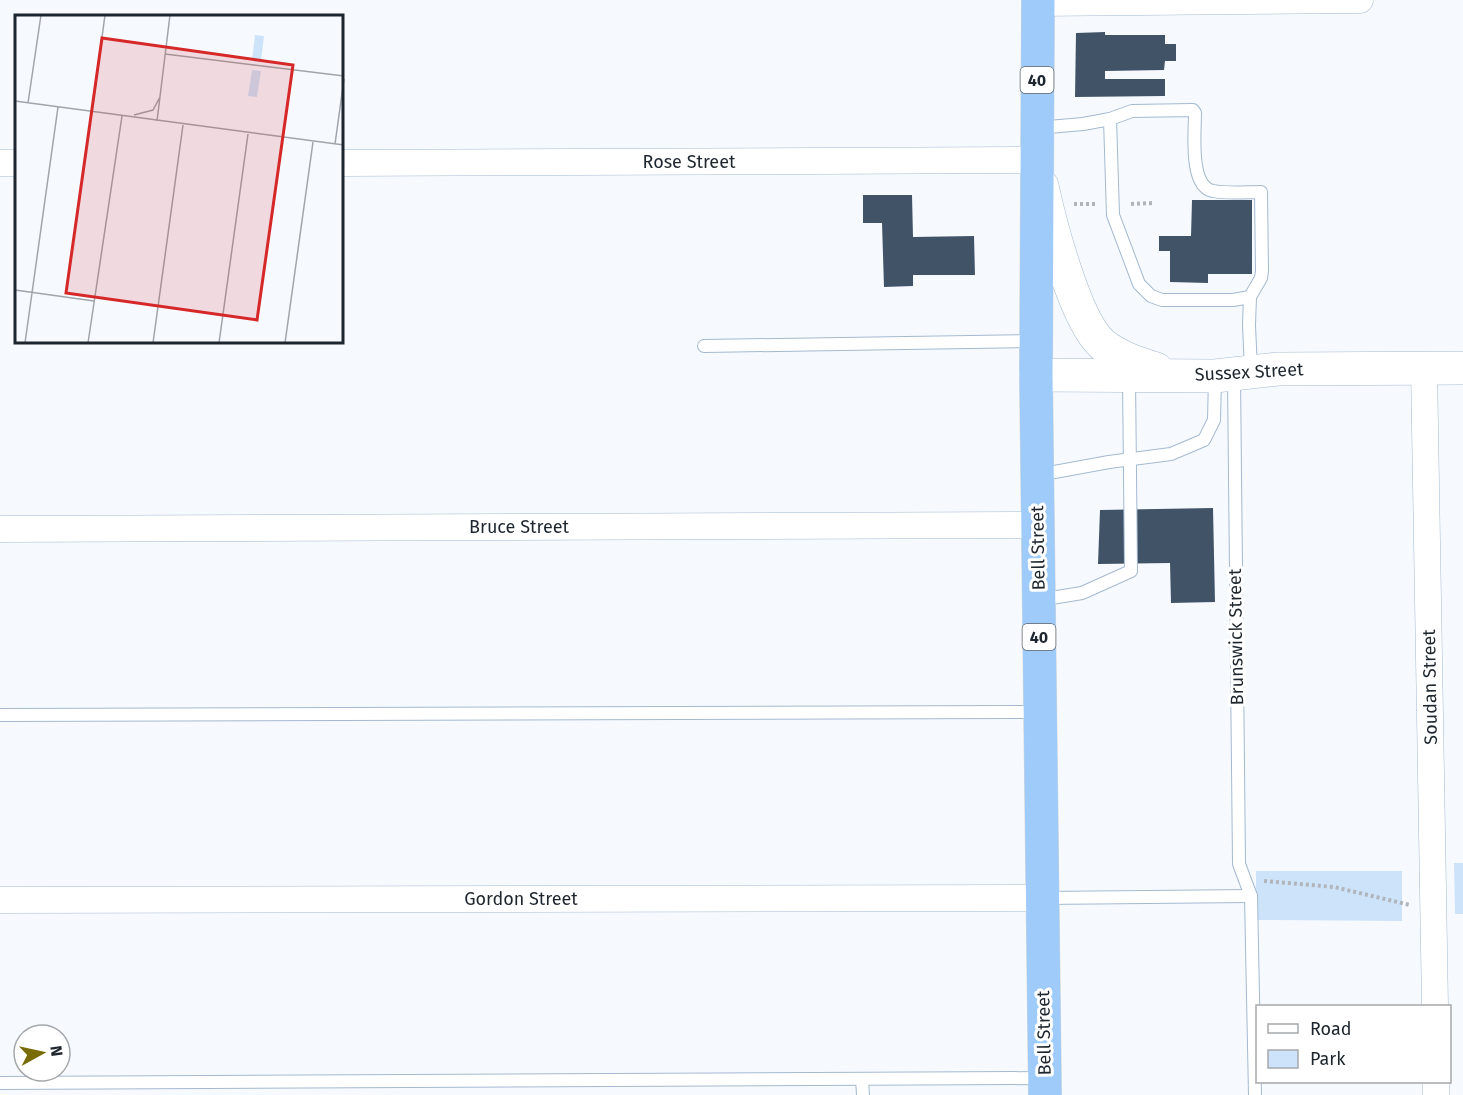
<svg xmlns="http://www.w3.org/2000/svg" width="1463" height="1095" font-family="'Fira Sans',sans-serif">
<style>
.green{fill:#cde3fa}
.building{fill:#415366}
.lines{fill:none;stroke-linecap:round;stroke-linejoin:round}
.lane-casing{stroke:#a4b9d0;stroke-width:14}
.street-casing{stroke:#a4b9d0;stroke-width:27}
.secondary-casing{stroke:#a4b9d0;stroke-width:34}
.highway-casing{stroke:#d6d8d9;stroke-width:34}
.path{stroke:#b0b5bb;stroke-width:4;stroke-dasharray:3 3;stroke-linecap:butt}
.lane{stroke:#fff;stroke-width:12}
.street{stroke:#fff;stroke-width:26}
.secondary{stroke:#fff;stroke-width:33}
.highway{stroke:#9ecbfa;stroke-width:33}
.labels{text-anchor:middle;stroke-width:6;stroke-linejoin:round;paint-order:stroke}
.shield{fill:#fff;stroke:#61666d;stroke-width:1.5}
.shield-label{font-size:16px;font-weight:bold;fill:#1d252e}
.street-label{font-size:18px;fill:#1d252e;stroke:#fff}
.inset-road{fill:none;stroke:#9fa5ab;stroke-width:1.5}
.view{fill:#d62828;fill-opacity:0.15;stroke:#d62828;stroke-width:3}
.inset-edge{fill:none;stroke:#1d252e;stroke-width:3}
</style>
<rect width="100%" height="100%" fill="#f6faff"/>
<g class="green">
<polygon points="1454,863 1463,863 1463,914 1455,914"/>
<polygon points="1256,871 1402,871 1402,921 1256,920"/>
</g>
<g class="building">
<polygon points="1105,32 1105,35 1165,35 1165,44 1176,44 1176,61 1165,61 1164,70 1105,71 1105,79 1165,79 1165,96 1075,97 1076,33"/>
<polygon points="863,195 912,195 913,237 974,236 975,275 913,275 913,286 884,287 882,223 863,223"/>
<polygon points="1192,200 1252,200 1252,274 1208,274 1208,283 1170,282 1170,251 1159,251 1159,236 1191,236"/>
<polygon points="1213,508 1215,602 1171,603 1170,563 1098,564 1100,510"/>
</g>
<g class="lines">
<defs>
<g id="lane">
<path d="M1110 119 1132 111 1193 110 1195 113C1195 132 1189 187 1213 191 1228 194 1246 192 1261 192L1262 271 1261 278 1250 297"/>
<polyline points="1037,128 1083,124 1110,119 1113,215 1139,284 1151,296 1162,300 1233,300 1250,297 1249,325 1251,370"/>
<polyline points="704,346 1036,341"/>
<polyline points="1234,376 1239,864 1251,896 1255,1095"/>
<polyline points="1038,475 1109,462 1171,454 1204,440 1214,420 1215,378"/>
<polyline points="1039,600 1082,593 1131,571 1129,377"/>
<polyline points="0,715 1040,712"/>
<polyline points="1042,898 1251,896"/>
<polyline points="862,1079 863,1095"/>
<polyline points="0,1083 1044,1078"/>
</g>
<g id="street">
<polyline points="1038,3 1360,0"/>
<polyline points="0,163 16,163"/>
<polyline points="342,163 1035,160"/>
<polyline points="1424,368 1435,1006"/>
<polyline points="0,529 1038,525"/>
<polyline points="0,900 1042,898"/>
<polyline points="1436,1082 1436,1095"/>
</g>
<g id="secondary">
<path d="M1042 186C1050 223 1075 320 1102 344 1118 357 1137 363 1156 369"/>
<polyline points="1036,375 1215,376 1278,369 1463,368"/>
</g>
<polyline id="highway" points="1038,0 1036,375 1045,1095"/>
</defs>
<use href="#lane" class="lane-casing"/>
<use href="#street" class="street-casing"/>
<use href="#secondary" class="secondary-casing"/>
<use href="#highway" class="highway-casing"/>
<g class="path">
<polyline points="1074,204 1097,204"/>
<polyline points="1131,204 1154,203"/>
<polyline points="1264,881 1334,887 1410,905"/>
</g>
<use href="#lane" class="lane"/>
<use href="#street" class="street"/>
<use href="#secondary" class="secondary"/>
<use href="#highway" class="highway"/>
</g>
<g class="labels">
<g class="shield">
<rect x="1020.5" y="67" width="33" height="26" rx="4.5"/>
<rect x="1022.5" y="624" width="33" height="26" rx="4.5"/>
</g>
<g class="shield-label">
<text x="1037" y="86">40</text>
<text x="1039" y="643">40</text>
</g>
<g class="street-label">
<text x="689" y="168">Rose Street</text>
<text transform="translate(1249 372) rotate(-3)" y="6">Sussex Street</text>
<text x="519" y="533">Bruce Street</text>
<text transform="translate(1038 548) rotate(-91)" y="6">Bell Street</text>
<text transform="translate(1236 637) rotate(-91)" y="6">Brunswick Street</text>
<text transform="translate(1430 687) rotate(-91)" y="6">Soudan Street</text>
<text x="521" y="905">Gordon Street</text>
<text transform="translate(1044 1033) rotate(-91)" y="6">Bell Street</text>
</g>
</g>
<g transform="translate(15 15)">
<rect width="328" height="328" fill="#f6faff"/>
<path d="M240 20 249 21 246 47 237 46ZM237 55 246 56 242 82 233 81Z" fill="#cde3fa"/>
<path class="inset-road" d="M150 39 329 61M0 86 329 130M13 88 26 0M77 97 90 0M119 100 138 95 145 82M142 106 155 0M320 129 329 64M0 275 79 286M10 328 43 92M73 328 107 101M138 328 168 110M204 328 233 119M270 328 298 127"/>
<path class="view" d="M87 23 278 50 242 305 51 278Z"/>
<rect width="328" height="328" class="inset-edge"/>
</g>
<rect x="1256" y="1005" width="195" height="78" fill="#ffffff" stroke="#a5a8ab" stroke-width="1.5"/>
<rect x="1268" y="1024" width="30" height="9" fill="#ffffff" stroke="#a5a8ab" stroke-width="1.5"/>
<text x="1310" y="1035" font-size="18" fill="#1d252e">Road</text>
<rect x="1268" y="1050" width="30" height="18" fill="#cde3fa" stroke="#a5a8ab" stroke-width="1.5"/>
<text x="1310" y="1065" font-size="18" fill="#1d252e">Park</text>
<g transform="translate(42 1053) rotate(82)"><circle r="28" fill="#ffffff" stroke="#a5a8ab" stroke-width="1.5"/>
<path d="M0-4.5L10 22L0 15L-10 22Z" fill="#796b05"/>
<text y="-9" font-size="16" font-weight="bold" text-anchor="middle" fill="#1d252e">N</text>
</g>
</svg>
